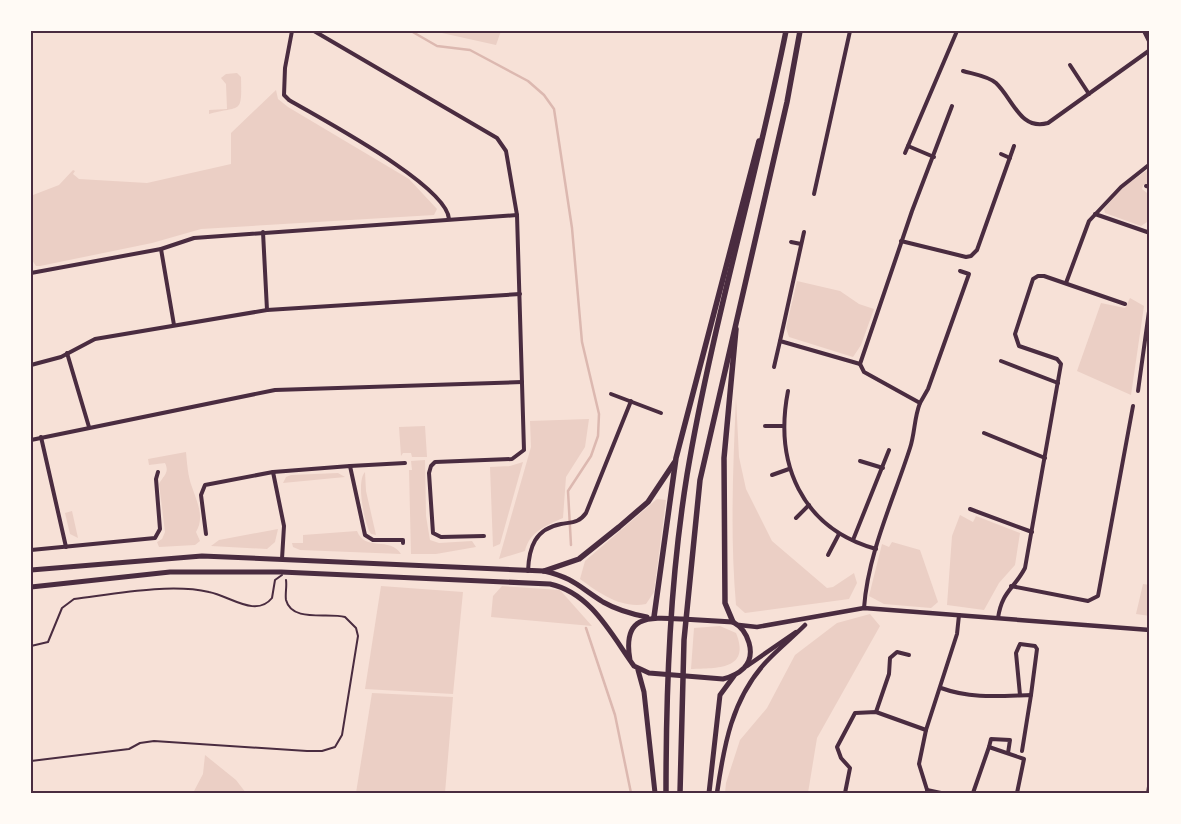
<svg xmlns="http://www.w3.org/2000/svg" width="1181" height="824" font-family="'Open Sans',sans-serif">
<style>
.green{fill:#ebcfc5}
.lines{fill:none;stroke-linecap:round;stroke-linejoin:round}
.stream{stroke:#dcb8b0;stroke-width:2.5}
.service{stroke:#4a2c40;stroke-width:2}
.minor{stroke:#4a2c40;stroke-width:4}
.tertiary{stroke:#4a2c40;stroke-width:4.5}
.secondary{stroke:#4a2c40;stroke-width:5}
.trunk{stroke:#4a2c40;stroke-width:5.5}
.neatline{fill:none;stroke:#4a2c40;stroke-width:2}
</style>
<rect width="100%" height="100%" fill="#f7e1d7"/>
<g class="green">
<polygon points="433,31 501,31 496,45"/>
<path d="M237 73 241 77C242 116 241 105 209 114V110L227 109 226 84 221 78 226 74Z"/>
<polygon points="276,90 278,99 288,107 409,179 437,209 434,215 201,229 152,243 40,266 36,266 32,260 31,197 33,195 59,185 73,170 75,171 73,174 79,179 147,183 231,164 231,133"/>
<polygon points="1150,168 1150,184 1143,185 1142,189 1147,193 1147,222 1141,226 1105,213 1104,209 1122,188"/>
<polygon points="797,281 840,291 859,304 874,309 861,345 853,357 789,337 786,328"/>
<polygon points="1130,298 1144,306 1131,395 1077,371 1101,303 1125,308"/>
<path d="M736 398 739 457 746 489 772 541 827 588 833 587 854 573 857 583 849 599 745 613 736 605C730 536 733 467 736 398Z"/>
<path d="M589 419 585 447 566 477 563 518C547 525 529 532 525 551L499 559 531 447 530 421Z"/>
<polygon points="425,426 427,457 412,457 411,453 403,453 401,456 399,427"/>
<path d="M186 452C187 463 188 477 192 487 197 502 205 517 196 532L200 541 195 545 159 547 157 542 162 539 165 532 159 484C163 476 170 473 165 463L149 465 148 459Z"/>
<polygon points="425,460 426,516 430,540 439,543 472,541 476,547 436,554 411,554 409,470 412,470 411,461"/>
<polygon points="523,462 500,544 493,547 490,467 510,466"/>
<path d="M365 472 366 491 376 535 371 534C364 524 356 481 365 472Z"/>
<polygon points="338,473 345,477 283,483 286,477 291,475"/>
<path d="M657 499 666 500 654 592 646 604C621 609 599 593 580 579L585 561Z"/>
<polygon points="72,511 78,538 70,534 65,513"/>
<polygon points="960,515 973,522 976,516 1020,533 1015,565 999,583 984,610 947,605 952,536"/>
<polygon points="278,529 275,542 267,549 211,546 219,540"/>
<path d="M357 531C365 552 390 536 401 554L300 550 293 547 292 543H303V535Z"/>
<polygon points="892,542 920,550 938,602 931,608 884,604 869,596 882,544 889,547"/>
<polygon points="1143,584 1150,585 1150,616 1136,614"/>
<polygon points="381,586 463,592 453,694 365,689"/>
<polygon points="502,586 560,590 592,626 491,617 493,596"/>
<polygon points="870,614 880,626 817,738 808,793 725,793 726,783 740,740 767,708 795,655 837,623"/>
<path d="M720 626 736 633C751 670 717 668 691 669L694 628Z"/>
<polygon points="372,693 453,697 445,793 356,793"/>
<polygon points="205,755 236,780 246,793 193,793 203,774"/>
</g>
<g class="lines">
<g class="stream">
<polyline points="411,31 437,46 470,50 528,81 544,95 554,109 572,228 582,342 599,414 598,436 591,456 568,491 571,545"/>
<polyline points="586,628 615,715 631,793"/>
</g>
<g class="service">
<path d="M31 646 48 642 62 608 74 599C114 594 170 583 209 592 230 596 256 618 272 598L275 580 282 575"/>
<path d="M31 761 129 749 140 743 154 741 307 751H322L335 747 342 735 358 636 356 628 345 617C328 612 292 623 286 600 285 594 287 586 286 580"/>
</g>
<g class="minor">
<path d="M292 31 285 68 284 95 289 100C319 118 447 185 449 219"/>
<polyline points="314,31 497,138 506,151 517,215 524,450 512,459 435,462 431,466 429,473 433,533 441,537 484,536"/>
<polyline points="1144,31 1150,43"/>
<polyline points="1070,65 1089,94"/>
<path d="M963 71C973 74 988 76 996 83 1013 99 1020 131 1048 123L1150 50"/>
<polyline points="908,146 934,157"/>
<polyline points="905,153 957,31"/>
<polyline points="1001,154 1010,158"/>
<polyline points="1146,186 1150,187"/>
<polyline points="814,194 850,31"/>
<polyline points="1095,214 1150,233"/>
<polyline points="263,232 267,310"/>
<polyline points="804,232 780,341 860,364"/>
<polyline points="901,241 966,257 971,256 977,250 1014,146"/>
<polyline points="791,242 801,244"/>
<polyline points="161,249 174,325"/>
<polyline points="31,273 161,249 194,238 517,215"/>
<polyline points="1066,283 1089,221 1121,187 1150,164"/>
<polyline points="67,353 89,427"/>
<polyline points="1001,361 1058,383"/>
<polyline points="31,365 61,357 95,339 267,310 520,294"/>
<polyline points="774,367 780,341"/>
<path d="M788 391C774 463 801 528 876 549"/>
<polyline points="1138,391 1150,304"/>
<polyline points="611,394 661,413"/>
<polyline points="920,403 928,389 969,274 960,271"/>
<polyline points="765,426 783,426"/>
<polyline points="984,433 1045,458"/>
<polyline points="41,437 66,547"/>
<polyline points="31,440 275,390 522,382"/>
<polyline points="860,461 883,468"/>
<polyline points="350,466 405,463"/>
<polyline points="273,472 350,466 365,535 373,540 403,540 403,543"/>
<polyline points="772,475 789,469"/>
<polyline points="970,509 1032,532"/>
<polyline points="796,518 809,505"/>
<polyline points="206,534 201,495 205,485 273,472 284,526 282,559"/>
<polyline points="853,540 889,450"/>
<polyline points="31,550 155,538 160,529 156,479 158,472"/>
<polyline points="828,555 839,534"/>
<path d="M528 571C529 547 535 529 561 524 572 522 579 523 586 513L631 401"/>
<polyline points="1011,586 1088,601 1098,596 1133,406"/>
<path d="M864 608C868 553 893 501 910 448 915 433 914 418 920 403L864 372 860 364 912 211 952 106"/>
<path d="M998 618C1002 591 1014 589 1025 568L1061 364 1057 359 1019 346 1015 334 1033 279 1038 276H1044L1125 304"/>
<path d="M941 688C971 699 1000 696 1031 695L1022 751"/>
<polyline points="1020,695 1016,653 1020,644 1035,646 1037,649 1031,695"/>
<polyline points="876,712 889,674 890,658 897,652 909,655"/>
<polyline points="989,747 991,739 1010,740 1008,753"/>
<polyline points="927,790 941,793"/>
<polyline points="845,793 850,768 841,758 837,747 855,713 876,712 926,730"/>
<polyline points="928,793 919,764 926,730 957,634 959,615"/>
<polyline points="973,793 989,747 1024,759 1017,793"/>
<polyline points="1148,793 1150,780"/>
</g>
<g class="tertiary">
<polyline points="739,625 757,627 864,608 1150,630"/>
<polyline points="747,666 796,632"/>
<path d="M717 793C724 745 732 699 766 662 778 649 792 638 805 625"/>
</g>
<g class="secondary">
<path d="M31 570 202 556 544 571C574 578 579 587 603 602 617 610 631 614 647 617"/>
<path d="M31 587 170 572H281L550 584C591 593 611 634 634 666L649 673 723 679C731 677 738 674 744 668 757 654 748 630 733 622 716 621 699 620 682 619 648 617 622 615 630 660"/>
<polyline points="638,670 644,692 655,793"/>
<polyline points="709,793 720,695 734,676"/>
</g>
<g class="trunk">
<polyline points="544,571 579,559 619,527 648,502 674,463"/>
<polyline points="654,617 676,458 759,141"/>
<polyline points="733,622 725,603 724,458 736,329"/>
<path d="M666 793C666 687 670 580 687 475 712 326 756 180 786 31"/>
<polyline points="680,793 684,640 700,480 787,102 800,31"/>
</g>
</g>
<rect width="1181" height="824" fill="none" stroke="#fffaf5" stroke-width="65"/>
<rect x="32" y="32" width="1116" height="760" class="neatline"/>
</svg>
